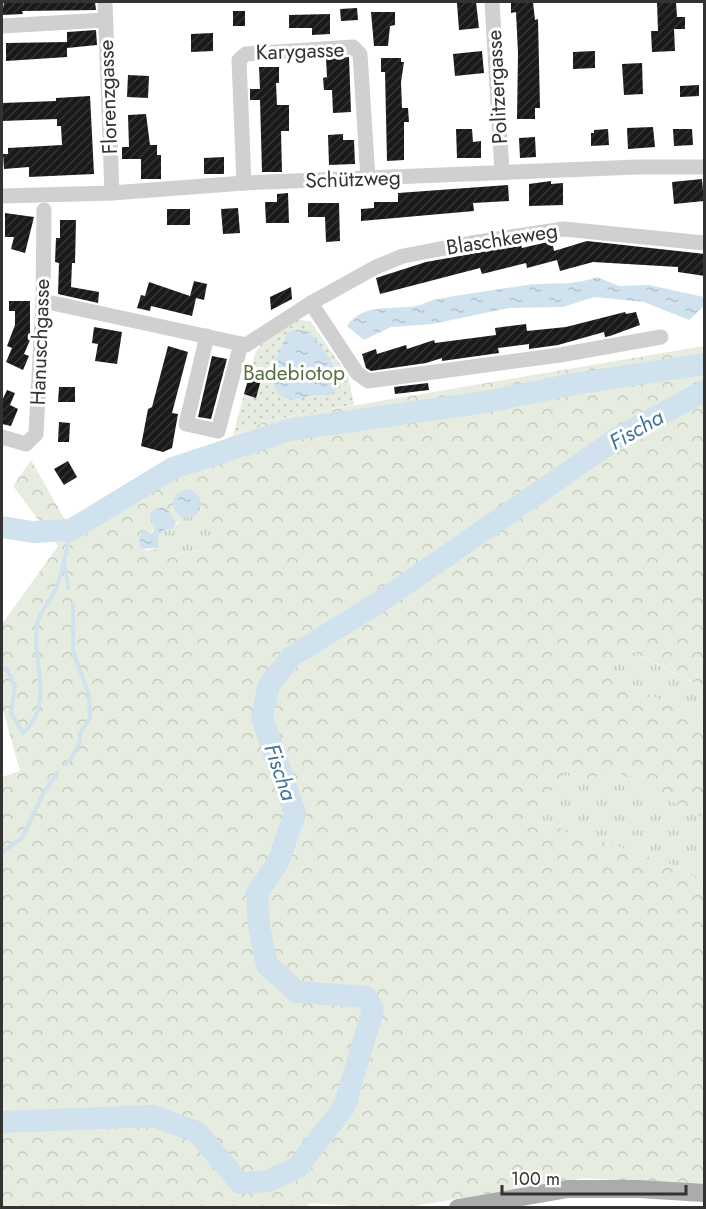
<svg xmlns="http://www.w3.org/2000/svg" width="706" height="1209" font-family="Jost,sans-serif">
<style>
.grass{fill:url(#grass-tufts)}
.forest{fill:url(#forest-crowns);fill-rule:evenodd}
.park{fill:url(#park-dots)}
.water{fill:url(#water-ripples)}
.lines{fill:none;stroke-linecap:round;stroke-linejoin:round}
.stream{stroke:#cfe2ee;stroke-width:4}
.river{stroke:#cfe2ee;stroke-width:22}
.building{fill:url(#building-hatch)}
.minor{stroke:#d0d0d0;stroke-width:15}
.major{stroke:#ababab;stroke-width:18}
.rail{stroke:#888;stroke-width:4;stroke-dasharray:6 4.5;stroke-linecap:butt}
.labels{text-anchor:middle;stroke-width:6;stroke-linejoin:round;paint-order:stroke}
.street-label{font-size:21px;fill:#333;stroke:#fff}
.park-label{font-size:21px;fill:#56703f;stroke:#fff}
.water-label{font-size:22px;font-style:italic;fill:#3f7597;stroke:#fff}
</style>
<defs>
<pattern id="grass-tufts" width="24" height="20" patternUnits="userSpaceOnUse" patternTransform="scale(1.5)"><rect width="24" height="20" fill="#e6ecdf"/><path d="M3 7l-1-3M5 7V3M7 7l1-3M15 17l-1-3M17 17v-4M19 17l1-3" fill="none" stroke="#c6cbc0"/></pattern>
<pattern id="forest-crowns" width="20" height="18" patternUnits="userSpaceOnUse" patternTransform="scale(1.5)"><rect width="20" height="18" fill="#e6ecdf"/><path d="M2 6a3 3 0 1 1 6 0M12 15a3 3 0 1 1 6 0" fill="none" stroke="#c6cbc0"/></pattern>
<pattern id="park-dots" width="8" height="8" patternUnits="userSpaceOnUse" patternTransform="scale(1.5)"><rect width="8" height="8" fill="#e6ecdf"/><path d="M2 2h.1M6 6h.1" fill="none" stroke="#c6cbc0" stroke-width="1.8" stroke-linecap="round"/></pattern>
<pattern id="water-ripples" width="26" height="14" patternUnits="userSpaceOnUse" patternTransform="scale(1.5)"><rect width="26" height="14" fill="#cfe2ee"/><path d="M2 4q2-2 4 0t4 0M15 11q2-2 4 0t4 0" fill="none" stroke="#b2c2cd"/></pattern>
<pattern id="building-hatch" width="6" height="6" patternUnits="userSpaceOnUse" patternTransform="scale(1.5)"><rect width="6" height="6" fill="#1a1a1a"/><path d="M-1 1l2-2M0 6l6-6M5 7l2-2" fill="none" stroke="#333"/></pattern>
</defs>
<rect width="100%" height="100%" fill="#fff"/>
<g class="grass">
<path d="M201 509 219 534 212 548 206 552 189 551 159 561 147 551 158 548V536L164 530 173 529C179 518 192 518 201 509Z"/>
<polygon points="627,649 704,688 704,723 603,670"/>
<polygon points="565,771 588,779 617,772 704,818 704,883 676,866 527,817"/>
</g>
<path class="forest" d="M704 346V688L628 649 603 670 704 723V818L617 772 588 779 566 771 527 817 676 866 704 883V1186L585 1178 402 1208 361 1207 312 1203 302 1208 2 1207V777L20 771 2 706V624L58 546 13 486 31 460 68 525 178 460 268 420ZM194 492 200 498 201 509 218 534 212 548 206 552 189 551 159 561 154 552 141 549 155 527 171 513 176 523 187 518 178 514Z"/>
<polygon class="park" points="297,319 311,322 348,376 354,405 268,420 233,435 255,354 264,339"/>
<g class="water">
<path d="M597 277 619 286 649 285 704 297V306L689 320 644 302 594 297 563 307 509 308 432 324 391 327 364 340 347 326C362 303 393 310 416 306 423 305 430 300 438 299 465 294 493 290 520 286 548 281 571 287 597 277Z"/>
<path d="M297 330 308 331C321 344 339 368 338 387 330 399 325 394 314 395 304 396 297 402 286 398 260 389 280 348 289 331Z"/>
<circle cx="187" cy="504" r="14"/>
<polygon points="157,508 164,508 171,513 176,523 173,529 164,530 158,536 158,548 141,549 139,539 142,531 152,534 155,527 151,522 150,513"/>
</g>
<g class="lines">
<g class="stream">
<polyline points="65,565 68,588"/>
<path d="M2 670 7 669 15 686 11 713 23 733C56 703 31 663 37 625 39 612 51 601 56 588 63 569 67 550 71 530"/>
<polyline points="66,764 72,757 80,742 80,733 90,718 89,695 73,651 73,603"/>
<polyline points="2,852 22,838 44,792 57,773"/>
</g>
<g class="river">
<polyline points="2,527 33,532 71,530 173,468 289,430 485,402 574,384 704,364"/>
<polyline points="2,1122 153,1116 197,1132 240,1183 268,1181 297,1168 344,1107 373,1010 366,997 297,992 267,965 259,927 257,893 278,863 295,813 262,718 269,685 292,656 381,601 619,437 704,391"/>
</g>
</g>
<g class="building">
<polygon points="4,2 95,2 96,10 22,11 23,14 2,15"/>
<polygon points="469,2 476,2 479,28 459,30 457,3"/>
<polygon points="511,2 533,2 535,20 538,19 540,108 535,108 535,119 517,119 518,53 516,12 511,13"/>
<polygon points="657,2 676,2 677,17 685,17 685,29 674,29 675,51 652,52 651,31 658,31"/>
<polygon points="357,8 358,20 341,21 340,9"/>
<rect x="233" y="11" width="12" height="15"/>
<polygon points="371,12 395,12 395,25 390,26 388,46 374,46"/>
<polygon points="330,14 330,34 312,35 312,28 289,28 289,15"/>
<polygon points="96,30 97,45 67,48 67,32"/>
<polygon points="213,33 213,51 191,52 191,34"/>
<polygon points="67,42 67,57 6,61 6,43"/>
<polygon points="482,51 484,73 455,76 453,54"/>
<polygon points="595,51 595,68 573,69 573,52"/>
<polygon points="349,57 351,112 333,113 332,90 324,90 323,78 327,77 326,59"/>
<polygon points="381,58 401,58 401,62 404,62 401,82 402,108 408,108 409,122 404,122 404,160 387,161 385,72 381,72"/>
<polygon points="642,63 643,94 624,95 622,64"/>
<polygon points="259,67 279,67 279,83 276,83 277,105 289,105 289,131 281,131 282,172 262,172 260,100 250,100 250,89 260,89"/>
<polygon points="128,75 149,76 148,98 127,97"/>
<polygon points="699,85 699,96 680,97 680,86"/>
<polygon points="90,96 94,174 29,177 29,167 4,169 3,154 8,154 8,148 62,145 61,126 57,126 57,119 2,121 2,103 56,101 56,98"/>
<polygon points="146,114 150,145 157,145 157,155 161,155 161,179 141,179 141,159 122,159 122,147 129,147 128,115"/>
<polygon points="653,127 655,147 628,149 627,128"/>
<polygon points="456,129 472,129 473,142 481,141 481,158 457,158"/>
<polygon points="608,129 609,145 591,146 591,133 594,133 594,130"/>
<polygon points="673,129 692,129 693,145 674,146"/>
<polygon points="343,134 343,140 354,140 355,164 329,165 328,135"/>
<polygon points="535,137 536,157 520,158 519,138"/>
<polygon points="224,157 224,174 204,174 204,158"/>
<polygon points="702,179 704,201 674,204 672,182"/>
<polygon points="551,181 551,184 563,183 563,205 529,206 529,184"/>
<polygon points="508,185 509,201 473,203 474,211 361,221 361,209 374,208 374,202 398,202 398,193"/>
<polygon points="288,193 289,223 266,223 265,202 277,202 277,194"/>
<polygon points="308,203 339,203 340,241 326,242 325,217 308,217"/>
<polygon points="238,208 240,233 223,234 221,209"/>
<rect x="167" y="209" width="23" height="16"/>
<polygon points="5,213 34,217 25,253 11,249 14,237 5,237"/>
<polygon points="60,220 76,220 75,263 72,263 71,287 99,292 98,303 58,294 59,263 55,262 56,238 60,238"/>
<polygon points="552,241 554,251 587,241 705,254 705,276 678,272 678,267 593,262 560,271 557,260 527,268 526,263 482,274 480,268 380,294 376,278 426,262 521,245 522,248"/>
<polygon points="194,281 207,284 204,300 196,298 192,316 151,306 150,311 137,308 141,295 145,296 149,282 190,296"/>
<polygon points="291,287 292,299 271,310 270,297"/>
<polygon points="9,301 30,301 30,340 24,354 29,356 23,370 6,362 12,348 7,346 15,325 15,311 9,311"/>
<polygon points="625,312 626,314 636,312 640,325 610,336 605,337 604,332 558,345 529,349 529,344 498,348 499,353 442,361 442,358 426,363 371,371 366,368 362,354 376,349 377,354 406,345 407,349 434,340 435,343 496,335 495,328 526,324 527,331 566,327"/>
<polygon points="94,327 122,332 117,364 95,361 98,344 92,343"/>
<polygon points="168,346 188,352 172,413 178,414 172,448 163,452 141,446 148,409 152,407"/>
<polygon points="212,356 227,359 211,419 198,417"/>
<polygon points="250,373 262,376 256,398 244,394"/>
<polygon points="428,383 429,390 395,394 394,387"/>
<polygon points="59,387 75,387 75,402 58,402"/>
<polygon points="7,390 15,393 10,405 18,409 11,426 2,424 2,401"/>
<polygon points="59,422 70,423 69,442 58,442"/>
<polygon points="68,461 77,477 64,485 54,469"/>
</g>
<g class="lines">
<g class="minor">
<polyline points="105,2 112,193"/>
<polyline points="492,2 502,172"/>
<polyline points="2,26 105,20"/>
<polyline points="244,183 239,60 246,54 353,47 360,54 368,179"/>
<polyline points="2,196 112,193 244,183 637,167 704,167"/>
<polyline points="43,301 246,345 311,303 376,267 403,256 471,243 564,229 704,243"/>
<polyline points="311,303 357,373 368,381 560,355 661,337"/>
<polyline points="207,336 186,424 218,431 241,344"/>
<polyline points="2,437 26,444 36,434 43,301 44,210"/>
</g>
<polyline class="major" points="458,1208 568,1189 639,1189 704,1193"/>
<polyline class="rail" points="648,1208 659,1208"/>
</g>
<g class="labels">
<g class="street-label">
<text transform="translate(300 51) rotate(-2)" y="7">Karygasse</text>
<text transform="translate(497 87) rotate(-93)" y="7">Politzergasse</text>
<text transform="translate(108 97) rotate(-92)" y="7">Florenzgasse</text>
<text transform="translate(353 179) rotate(-2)" y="7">Schützweg</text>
<text transform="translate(502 239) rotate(-9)" y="7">Blaschkeweg</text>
<text transform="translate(40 342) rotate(-88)" y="7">Hanuschgasse</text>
</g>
<g class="park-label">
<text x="294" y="380">Badebiotop</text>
</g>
<g class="water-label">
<text transform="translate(636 429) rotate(-30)" y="8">Fischa</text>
<text transform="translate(281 772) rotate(71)" y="8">Fischa</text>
</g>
</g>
<rect width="706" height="1209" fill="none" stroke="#333333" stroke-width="6"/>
<path d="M502 1185v9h184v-9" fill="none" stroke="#333333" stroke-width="3"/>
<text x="511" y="1185" font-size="18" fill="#333333" stroke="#ffffff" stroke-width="4.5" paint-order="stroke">100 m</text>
</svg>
